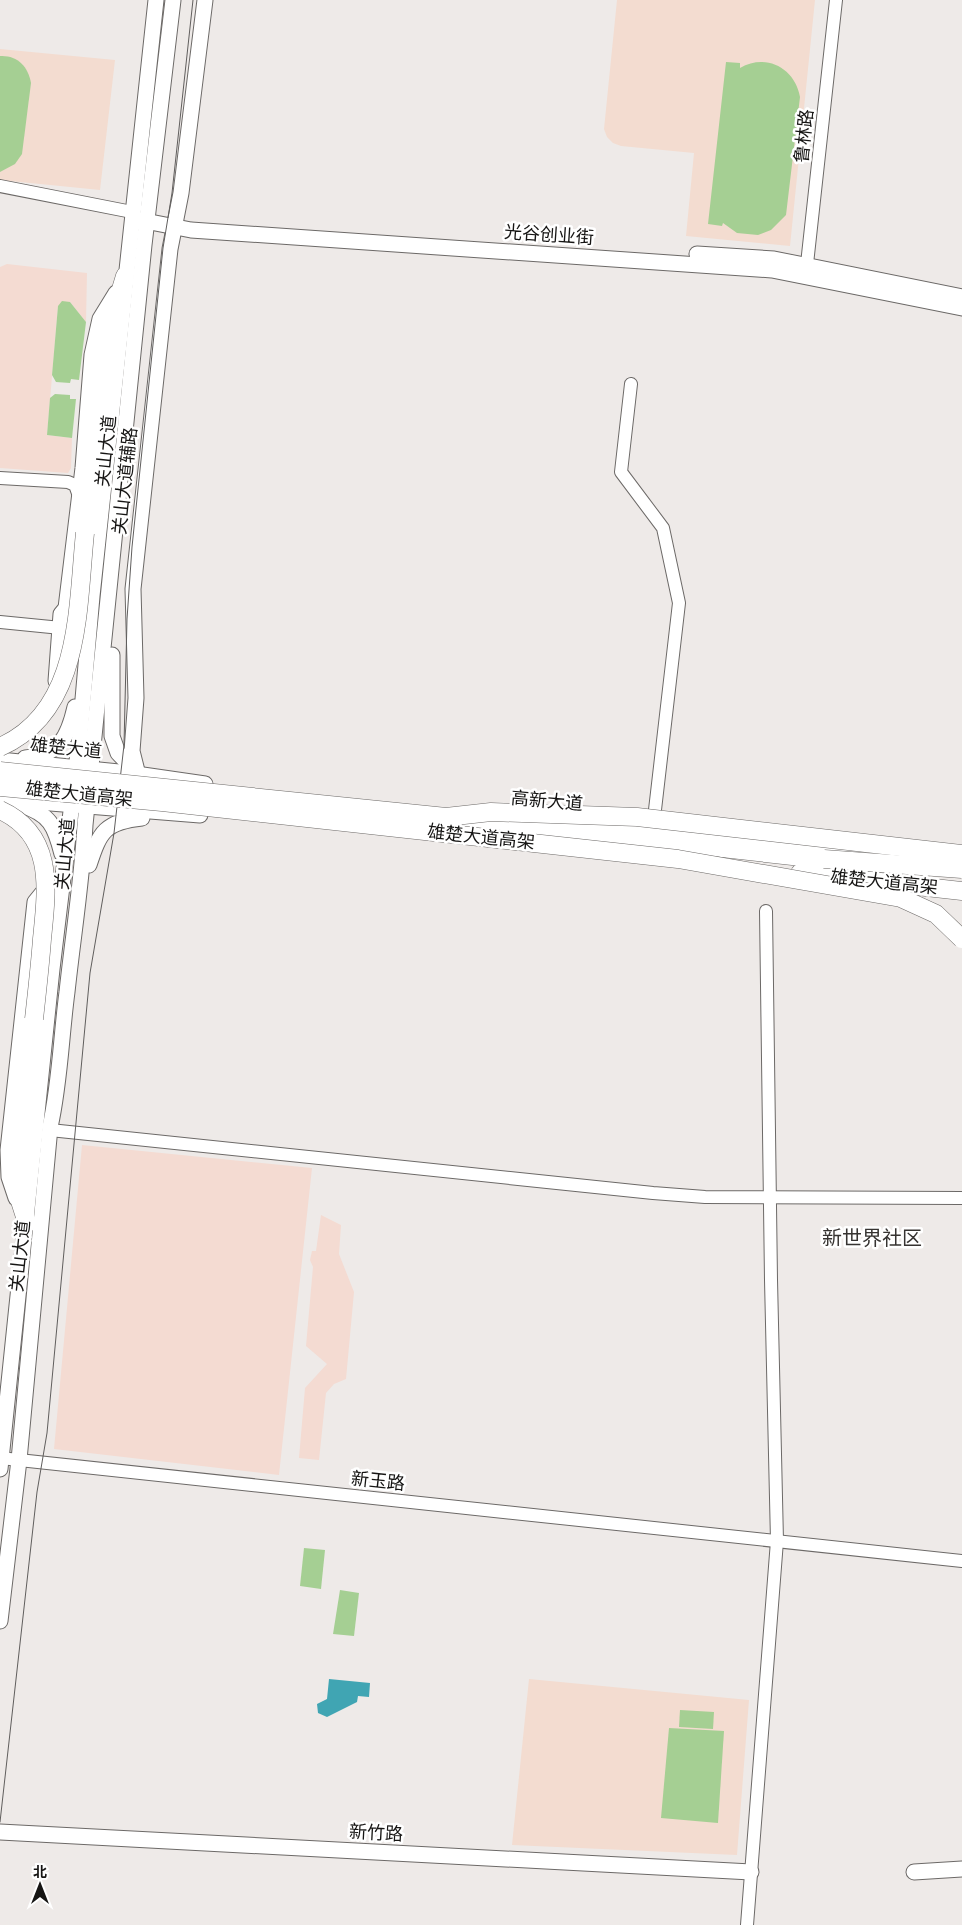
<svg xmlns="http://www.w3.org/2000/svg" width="962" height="1925" font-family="'PT Sans Narrow','Noto Sans SC',sans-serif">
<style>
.commercial{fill:#f4dbd2}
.education{fill:#f3dcd0}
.green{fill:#a5cf93}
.water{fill:#40a5b3}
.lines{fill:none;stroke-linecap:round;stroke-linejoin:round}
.minor-casing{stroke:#6c6967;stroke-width:14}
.major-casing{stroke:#6c6967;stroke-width:17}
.highway-casing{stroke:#6c6967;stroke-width:19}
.minor{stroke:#fff;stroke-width:12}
.major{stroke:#fff;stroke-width:15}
.highway{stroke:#fff;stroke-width:18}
.tram{stroke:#605e5d;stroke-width:1}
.highway-bridge-casing{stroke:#6c6967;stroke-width:19;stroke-linecap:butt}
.highway-bridge{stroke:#fff;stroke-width:18}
.labels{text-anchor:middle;stroke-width:5;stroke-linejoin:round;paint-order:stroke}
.street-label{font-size:18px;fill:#161514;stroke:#fff}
.quarter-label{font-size:20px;fill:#363331;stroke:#fff}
</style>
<rect width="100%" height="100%" fill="#eeeae8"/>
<g class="commercial">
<polygon points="7,264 87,273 86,322 70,302 58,306 47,435 72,438 71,468 68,473 0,468 0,267"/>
<polygon points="82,1145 312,1168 279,1475 54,1449"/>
<polygon points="321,1215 341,1225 339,1254 354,1292 346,1379 334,1384 326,1393 319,1460 299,1458 305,1388 327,1364 306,1346 313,1267 310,1260 312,1251 316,1251"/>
</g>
<g class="education">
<polygon points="617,0 815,0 790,246 686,236 694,153 621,146 613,143 607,137 604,129"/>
<polygon points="0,49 115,60 100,190 0,180"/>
<polygon points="529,1679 749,1700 737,1855 512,1845"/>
</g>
<g class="green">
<path d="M0 56C17 55 28 66 31 83L22 154 15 164 0 172Z"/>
<path d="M726 62 740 63V68C766 53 795 68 800 97L786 215 771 230 758 235 737 233 723 223 722 226 708 224Z"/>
<polygon points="62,301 70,302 86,322 79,380 71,379 70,383 56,382 52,375 58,306"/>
<polygon points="55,394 70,395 70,399 76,399 72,438 47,435 50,398"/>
<polygon points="304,1548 325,1550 321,1589 300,1586"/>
<polygon points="340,1590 359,1593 354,1636 333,1634"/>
<polygon points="680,1710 714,1712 713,1729 679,1727"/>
<polygon points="669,1728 724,1731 718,1823 661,1818"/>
</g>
<polygon class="water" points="329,1679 370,1683 369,1697 358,1696 357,1702 327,1717 318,1713 317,1704 327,1699"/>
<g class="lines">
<defs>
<g id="minor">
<polyline points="0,186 132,212"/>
<polyline points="806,273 836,0"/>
<polyline points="631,384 621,472 663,528 679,603 653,827"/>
<polyline points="0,478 68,482 75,485 79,496"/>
<polyline points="0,622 61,628"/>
<polyline points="50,1130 653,1193 705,1197 962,1198"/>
<polyline points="0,1458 962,1561"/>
<polyline points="747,1925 777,1541 771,1280 766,911"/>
</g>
<g id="major">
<polyline points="140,220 191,230 772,270 962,308"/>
<polyline points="697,254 774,259 962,297"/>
<polyline points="112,655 112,736 118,753 137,773"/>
<polyline points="56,681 61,614 66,608 83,468 92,355 100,319 116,293"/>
<path d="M25 758C59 755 68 738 75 707"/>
<polyline points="0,760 129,773 205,784"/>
<polyline points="138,775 132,751 136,698 133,589 170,249 181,193 205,0"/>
<polyline points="0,799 200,815"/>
<path d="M21 805C50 814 55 826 62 854"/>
<polyline points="576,823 772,842 884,856"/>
<path d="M89 865C100 831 105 822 142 818"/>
<polyline points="16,1198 9,1177 8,1150 35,902 48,886"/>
<polyline points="0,1469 52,969 79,745 92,596 156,0"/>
<path d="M0 1621 19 1460 50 1127C60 1083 61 1037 67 992 73 936 82 881 85 825L144 245 173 0"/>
<polyline points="0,1832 751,1872"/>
<polyline points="914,1872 962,1869"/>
</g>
<g id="highway">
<polyline points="85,533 103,357 107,336 125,276"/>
<polyline points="459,819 838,861"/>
<polyline points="800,873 962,891"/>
<polyline points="27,1223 20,1201 18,1182 34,1019"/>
</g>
</defs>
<use href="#minor" class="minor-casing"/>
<use href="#major" class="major-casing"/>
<use href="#highway" class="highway-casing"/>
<use href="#minor" class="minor"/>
<use href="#major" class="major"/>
<use href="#highway" class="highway"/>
<polyline class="tram" points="0,1822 37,1492 47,1433 90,973 114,833 124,745 127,619 132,547 163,248 172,193 193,0"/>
<defs>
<g id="highway-bridge">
<path d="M0 747C82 711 77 608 85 533"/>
<polyline points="0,771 446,817 491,812 637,817 962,854"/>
<polyline points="0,787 162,802 678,859 901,898 936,914 962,939"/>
<path d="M0 810C55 835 47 889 42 939 40 966 37 992 34 1019"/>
<polyline points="824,859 962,869"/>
</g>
</defs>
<use href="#highway-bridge" class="highway-bridge-casing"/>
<use href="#highway-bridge" class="highway-bridge"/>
</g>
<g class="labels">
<g class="street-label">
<text transform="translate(804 136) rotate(-84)" y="6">鲁林路</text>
<text transform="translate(549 235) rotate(4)" y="6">光谷创业街</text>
<text transform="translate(106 451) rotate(-84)" y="6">关山大道</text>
<text transform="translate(125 481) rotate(-84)" y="6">关山大道辅路</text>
<text transform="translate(66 748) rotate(6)" y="6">雄楚大道</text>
<text transform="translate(79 794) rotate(6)" y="6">雄楚大道高架</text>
<text transform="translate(547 801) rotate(5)" y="6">高新大道</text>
<text transform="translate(481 837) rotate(6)" y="6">雄楚大道高架</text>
<text transform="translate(65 854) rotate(-85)" y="6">关山大道</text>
<text transform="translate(884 882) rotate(6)" y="6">雄楚大道高架</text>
<text transform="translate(20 1256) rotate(-84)" y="6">关山大道</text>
<text transform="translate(378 1481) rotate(6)" y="6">新玉路</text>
<text transform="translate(376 1833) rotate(3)" y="6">新竹路</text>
</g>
<g class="quarter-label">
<text x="872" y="1245">新世界社区</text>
</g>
</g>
<g transform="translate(40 1885)" stroke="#ffffff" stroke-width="4" paint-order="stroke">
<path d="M0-4L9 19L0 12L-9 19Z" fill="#161514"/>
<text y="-8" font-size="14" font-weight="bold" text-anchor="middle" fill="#161514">北</text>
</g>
</svg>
